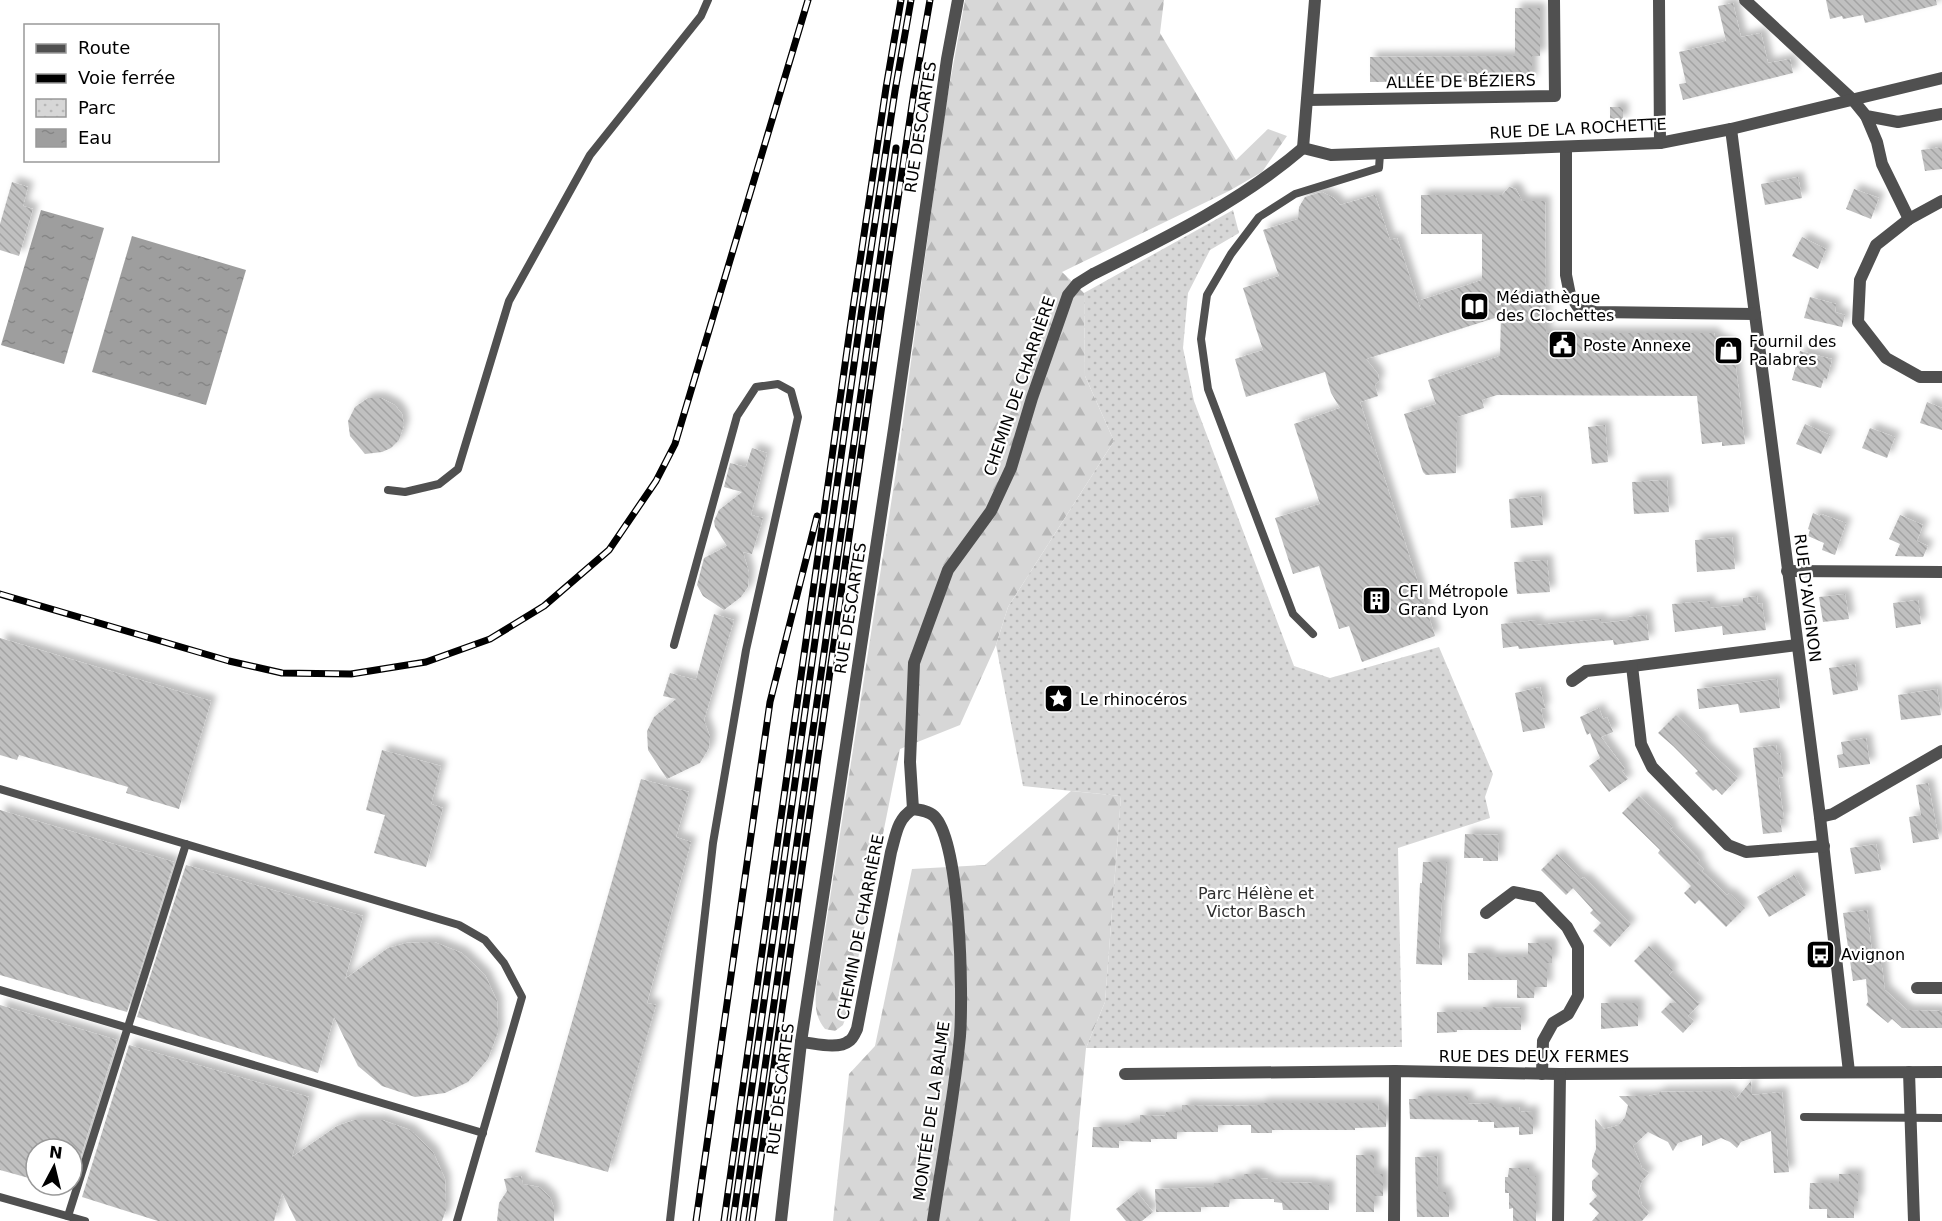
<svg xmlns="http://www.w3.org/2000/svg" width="1942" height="1221" font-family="'DejaVu Sans',sans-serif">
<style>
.forest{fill:url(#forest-firs)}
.park{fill:url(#park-dots)}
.water{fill:url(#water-ripples)}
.building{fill:url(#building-back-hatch);filter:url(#shadow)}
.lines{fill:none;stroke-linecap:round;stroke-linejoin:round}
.lane{stroke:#505050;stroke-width:8}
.street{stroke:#505050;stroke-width:12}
.rail-casing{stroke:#000;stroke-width:7}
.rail{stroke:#fff;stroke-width:4.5;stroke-dasharray:14;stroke-linecap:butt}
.labels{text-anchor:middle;stroke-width:4.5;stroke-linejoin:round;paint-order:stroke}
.street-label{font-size:16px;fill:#000;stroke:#fff}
.poi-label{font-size:16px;fill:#000;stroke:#fff;text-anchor:start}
.park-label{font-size:16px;fill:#2e2e2e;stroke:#fff}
</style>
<defs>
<pattern id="forest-firs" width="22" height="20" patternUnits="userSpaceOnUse" patternTransform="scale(1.5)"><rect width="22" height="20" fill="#d7d7d7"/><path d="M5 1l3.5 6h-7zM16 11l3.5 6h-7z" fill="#b7b7b7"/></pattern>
<pattern id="park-dots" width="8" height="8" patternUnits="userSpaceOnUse" patternTransform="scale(1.5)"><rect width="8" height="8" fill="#d7d7d7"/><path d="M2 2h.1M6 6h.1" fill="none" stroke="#b7b7b7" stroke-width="1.8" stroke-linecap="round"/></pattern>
<pattern id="water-ripples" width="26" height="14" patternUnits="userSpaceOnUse" patternTransform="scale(1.5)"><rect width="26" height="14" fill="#9e9e9e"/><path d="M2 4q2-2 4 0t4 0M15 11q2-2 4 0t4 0" fill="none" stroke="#868686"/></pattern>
<pattern id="building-back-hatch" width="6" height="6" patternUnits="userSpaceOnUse" patternTransform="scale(1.5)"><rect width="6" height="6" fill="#c0c0c0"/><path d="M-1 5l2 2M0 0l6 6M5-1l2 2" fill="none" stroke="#a3a3a3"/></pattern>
<filter id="shadow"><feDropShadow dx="5.5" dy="-5.5" stdDeviation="3" flood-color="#0004"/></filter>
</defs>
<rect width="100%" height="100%" fill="#fff"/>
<g class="forest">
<path d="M965 0H1164L1160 33 1236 160 1268 129 1287 136 1262 172 1229 191 1062 272 1084 293 1085 376 1114 441 1008 607 996 645 960 725 900 749 847 1014 843 1025 835 1031 825 1029C815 1017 815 1005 816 989L897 465 945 110Z"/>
<polygon points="1071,791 1121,796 1105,1002 1086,1048 1070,1221 833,1221 849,1074 875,1046 912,869 985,865"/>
</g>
<polygon class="park" points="1233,210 1239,233 1210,250 1188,293 1183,348 1194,401 1294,666 1330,678 1439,647 1493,774 1485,797 1490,818 1398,848 1402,1047 1086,1048 1105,1002 1121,796 1023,786 996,645 1008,607 1114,441 1085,376 1084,293"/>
<g class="water">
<polygon points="41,210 104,228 64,364 1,345"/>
<polygon points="132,236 246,270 206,405 92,372"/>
</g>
<g class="building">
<polygon points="1826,0 1936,0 1937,5 1865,23 1863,15 1843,19 1842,16 1830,19"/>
<polygon points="1733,3 1741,37 1761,33 1768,63 1790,59 1793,73 1683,100 1679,84 1686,83 1679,52 1726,41 1718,6"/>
<polygon points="1515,8 1540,8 1540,56 1532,56 1532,81 1370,82 1370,57 1515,56"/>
<rect x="1610" y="107" width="13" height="14"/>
<polygon points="1942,147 1942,169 1925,171 1921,150"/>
<polygon points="1798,177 1802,198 1765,205 1761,184"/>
<polygon points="12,182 28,187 23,206 33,209 19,256 0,250 0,224"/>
<polygon points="1509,187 1516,189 1522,201 1545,201 1546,333 1714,333 1715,337 1729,343 1734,350 1745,444 1722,446 1722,442 1702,444 1697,396 1497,395 1482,400 1484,408 1457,417 1456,473 1426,475 1423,472 1404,414 1436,404 1428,380 1500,356 1501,316 1366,359 1378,374 1379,381 1375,385 1378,396 1360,402 1435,636 1362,662 1349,626 1339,629 1319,566 1293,574 1275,518 1320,504 1294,424 1340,408 1331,393 1325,372 1246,397 1235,359 1263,350 1243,288 1279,276 1263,230 1298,219 1299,207 1305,197 1322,192 1334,198 1340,205 1375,195 1390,240 1397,238 1421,311 1421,300 1482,280 1482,234 1421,234 1421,195 1502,195"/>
<polygon points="1854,189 1879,198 1871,219 1846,209"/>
<polygon points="1802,237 1826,249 1818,269 1792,256"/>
<polygon points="1810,297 1836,304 1835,312 1845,315 1842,327 1804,318"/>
<polygon points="1800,351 1832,359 1827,379 1824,378 1821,388 1792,380"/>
<polygon points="368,398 381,398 395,405 402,414 404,425 399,440 391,448 382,452 365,454 350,436 348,421 355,407"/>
<polygon points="1927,402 1942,408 1942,430 1920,423"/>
<polygon points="1805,424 1830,435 1821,454 1796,444"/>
<polygon points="1605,425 1608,462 1592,464 1588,427"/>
<polygon points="1870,428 1895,437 1887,458 1862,448"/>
<polygon points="752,448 767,453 751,515 763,518 752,554 743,552 749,573 748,587 741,597 724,610 703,596 697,585 704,558 727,546 715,527 714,521 719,510 742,492 724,487 730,463 746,467"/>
<polygon points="1667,480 1669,512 1634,514 1632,482"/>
<polygon points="1541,496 1543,525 1511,528 1509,499"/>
<polygon points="1813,513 1820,516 1821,514 1846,523 1835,555 1822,550 1824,543 1808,536 1810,530 1808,529"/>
<polygon points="1900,515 1923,525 1917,541 1928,546 1923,557 1895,556 1900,544 1889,539"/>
<polygon points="1732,537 1735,569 1697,572 1695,540"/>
<polygon points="1547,560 1550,592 1517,594 1514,562"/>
<polygon points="1845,594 1849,619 1823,622 1819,597"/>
<polygon points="1757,596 1758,604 1762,603 1766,630 1723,635 1722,626 1675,632 1672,604 1710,601 1710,608 1743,605 1743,598"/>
<polygon points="1918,600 1921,624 1896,628 1893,603"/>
<polygon points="714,614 734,620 704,720 710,737 709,748 700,763 667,779 648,750 647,731 654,717 676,699 663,696 670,673 696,680"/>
<polygon points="1646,615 1649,640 1614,645 1613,640 1519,649 1518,646 1503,648 1501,624 1537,620 1537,625 1601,619 1601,623 1629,620 1629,617"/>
<polygon points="0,638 211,701 179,809 126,793 128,787 19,755 17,760 0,755"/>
<polygon points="1855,664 1858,690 1833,695 1829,668"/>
<polygon points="1777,679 1780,708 1740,713 1738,704 1699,709 1697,689"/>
<polygon points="1540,687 1545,708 1541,709 1545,728 1523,732 1515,693"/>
<polygon points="1937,689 1941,715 1901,720 1898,695"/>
<polygon points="1599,708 1603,719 1607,717 1613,732 1601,737 1625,769 1622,771 1628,779 1609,792 1589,766 1600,758 1590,733 1587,735 1580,717"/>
<polygon points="1676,715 1706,743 1701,743 1738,778 1722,795 1716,789 1713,791 1695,773 1698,771 1673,746 1658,733"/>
<polygon points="1866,738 1870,764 1839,768 1837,755 1843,754 1841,742"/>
<polygon points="1776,745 1777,754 1780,753 1783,777 1778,778 1784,819 1780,819 1782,832 1763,834 1753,748"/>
<polygon points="382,750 441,766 431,804 443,808 426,867 374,853 385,815 366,810"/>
<polygon points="641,779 689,792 676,837 691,842 647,1003 656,1005 608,1172 535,1152"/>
<polygon points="1928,783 1939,839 1913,843 1909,817 1921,815 1916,785"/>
<polygon points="1639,796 1673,827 1670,829 1700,860 1697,863 1704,869 1702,871 1727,895 1729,893 1745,908 1726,927 1699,900 1695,904 1684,893 1691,886 1658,853 1660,850 1622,813"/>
<polygon points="0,810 174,862 127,1012 0,975"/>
<polygon points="1465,834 1499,835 1498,861 1483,861 1483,858 1464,858"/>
<polygon points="1876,844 1881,870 1855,874 1850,848"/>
<polygon points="1557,854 1581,879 1584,877 1631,924 1610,947 1593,931 1601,923 1590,913 1593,910 1573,888 1580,881 1566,895 1541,870"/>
<polygon points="1423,862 1447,862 1444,900 1442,900 1439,949 1443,949 1442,965 1416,964 1420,883 1422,883"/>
<polygon points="186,865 363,916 345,979 388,948 406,943 434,942 462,953 485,975 497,1001 498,1032 488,1059 468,1082 445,1093 415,1097 382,1086 358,1066 334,1017 318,1073 137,1017"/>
<polygon points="1794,875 1806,895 1769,917 1757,897"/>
<polygon points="1867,910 1873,961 1881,960 1885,990 1907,1010 1940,1011 1942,1012 1942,1028 1902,1028 1892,1019 1888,1023 1866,1005 1868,1002 1866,979 1853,981 1843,913"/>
<polygon points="1528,943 1552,943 1552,963 1547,963 1547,987 1535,987 1534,998 1517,998 1517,980 1468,980 1468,953 1489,953 1489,957 1528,957"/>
<polygon points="1649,946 1673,970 1669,975 1698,1003 1700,1003 1688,1016 1694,1021 1683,1033 1661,1012 1670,1003 1676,1003 1634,961"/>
<polygon points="1601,1003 1638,1003 1638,1026 1601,1029"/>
<polygon points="0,1005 117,1040 72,1184 72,1149 36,1149 36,1180 0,1170"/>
<polygon points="1483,1007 1521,1008 1521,1030 1457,1030 1457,1032 1437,1033 1437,1012 1483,1012"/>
<polygon points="129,1045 309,1097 292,1157 337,1126 354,1120 382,1120 410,1130 433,1152 445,1179 446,1210 442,1221 296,1221 282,1193 274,1221 158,1221 82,1197"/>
<polygon points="1751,1081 1752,1095 1782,1092 1789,1172 1774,1173 1771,1131 1741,1142 1737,1148 1730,1142 1721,1138 1702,1146 1702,1135 1678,1143 1673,1151 1668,1142 1648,1132 1633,1146 1642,1168 1649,1173 1642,1181 1638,1192 1642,1205 1649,1213 1642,1221 1592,1221 1599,1213 1589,1204 1597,1196 1592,1190 1592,1181 1599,1174 1592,1167 1592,1160 1596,1149 1595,1119 1604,1129 1619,1125 1625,1117 1628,1105 1619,1096 1649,1096 1658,1094 1660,1092 1730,1091 1736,1099"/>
<polygon points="1418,1096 1468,1096 1468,1104 1494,1103 1494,1107 1519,1107 1520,1112 1533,1111 1533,1134 1519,1135 1519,1127 1494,1128 1494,1122 1478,1122 1478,1120 1410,1119 1409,1099 1418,1099"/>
<polygon points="1261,1103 1379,1103 1378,1110 1386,1110 1386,1127 1355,1128 1355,1130 1272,1130 1272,1133 1251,1133 1251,1125 1218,1125 1218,1132 1177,1132 1177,1139 1151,1139 1151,1142 1119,1141 1119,1148 1092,1147 1093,1127 1125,1127 1125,1125 1130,1125 1130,1123 1140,1123 1140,1115 1166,1116 1166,1112 1182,1112 1182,1105 1235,1106 1261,1105"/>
<polygon points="1356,1155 1374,1155 1374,1174 1383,1174 1383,1196 1374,1196 1374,1212 1356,1212"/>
<polygon points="1437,1156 1438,1192 1446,1192 1446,1201 1449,1201 1449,1217 1417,1217 1415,1157"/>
<polygon points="1509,1168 1529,1168 1529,1176 1536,1176 1536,1221 1513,1221 1513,1208 1509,1209 1509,1193 1505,1193 1505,1177 1508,1177"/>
<polygon points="1244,1174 1260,1174 1260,1178 1268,1179 1268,1182 1313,1183 1313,1185 1329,1185 1329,1210 1283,1210 1282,1203 1274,1202 1274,1199 1230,1199 1229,1207 1201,1207 1201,1212 1156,1212 1155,1189 1214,1187 1214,1183 1229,1183 1229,1179 1244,1179"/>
<polygon points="1839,1174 1858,1174 1858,1201 1854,1201 1854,1218 1827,1218 1827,1209 1809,1209 1810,1183 1839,1183"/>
<polygon points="521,1176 523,1184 539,1187 550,1197 554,1208 554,1221 497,1221 499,1203 507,1191 504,1179"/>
<polygon points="1137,1192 1153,1212 1142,1221 1126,1221 1116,1209"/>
</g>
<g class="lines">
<g class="lane">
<polyline points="388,490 405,492 439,484 458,469 509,301 590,155 701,16 708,0"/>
<polyline points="1313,634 1293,614 1208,389 1201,339 1207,295 1231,254 1259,217 1295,194 1379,168 1380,154"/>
<polyline points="0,789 459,925 485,940 504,963 522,997 457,1221"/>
<polyline points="0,990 483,1133"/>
<polyline points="1804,1117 1942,1118"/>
<polyline points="0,1197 85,1221"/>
<polyline points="68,1216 186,844"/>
<polyline points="670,1221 713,843 746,650 798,417 791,391 778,384 756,387 737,416 674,645"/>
</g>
<g class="street">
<polyline points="1659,0 1660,143"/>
<polyline points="1745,0 1853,100 1866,116 1898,122 1942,114"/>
<polyline points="1307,100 1555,96 1554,0"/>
<polyline points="1866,116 1877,142 1882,164 1909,219"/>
<polyline points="1731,129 1820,817 1849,1072"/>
<polyline points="1566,147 1566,275 1570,295 1578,307 1595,312 1755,314"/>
<polyline points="1303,148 1331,155 1660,143 1731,129 1942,78"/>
<polyline points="1303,148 1315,0"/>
<polyline points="1942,201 1909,219 1876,245 1860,280 1858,322 1886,358 1920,377 1942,377"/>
<polyline points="1787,571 1942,572"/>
<polyline points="1797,645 1632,666 1641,744 1652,767 1728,845 1746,852 1824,846"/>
<polyline points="1572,681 1586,671 1632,666"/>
<path d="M913 809 910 762 914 663 948 570 991 511 1011 468 1032 398 1068 295 1077 284 1093 274C1166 238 1240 202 1303 148"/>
<path d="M913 809C921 810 929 811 934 816 961 842 963 997 960 1036 954 1098 942 1160 933 1221"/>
<polyline points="1820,817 1833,814 1942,751"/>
<polyline points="1486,913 1514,892 1538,897 1567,927 1578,947 1578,996 1568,1014 1553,1023 1543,1041 1542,1074"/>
<polyline points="1917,988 1942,988"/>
<path d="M801 1042C814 1043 838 1050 849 1041 853 1039 855 1033 857 1029L891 852C896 835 897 819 913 809"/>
<polyline points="1909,1072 1914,1221"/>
<polyline points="1125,1074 1395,1071 1560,1074 1942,1072"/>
<polyline points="781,1221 801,1042 894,429 947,59 958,0"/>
<polyline points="1394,1221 1395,1071"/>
<polyline points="1558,1221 1560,1074"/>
</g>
<defs>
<g id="rail">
<polyline points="0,594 229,661 282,673 351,674 426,662 490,639 544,606 609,550 656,481 675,444 808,0"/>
<polyline points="696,1221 770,702 817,516"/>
<polyline points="724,1221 853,308 886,88 901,0"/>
<polyline points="733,1221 862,308 895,91 911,0"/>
<polyline points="743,1221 896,148"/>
<polyline points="752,1221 881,312 914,92 930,0"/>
</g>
</defs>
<use href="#rail" class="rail-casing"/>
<use href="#rail" class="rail"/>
</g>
<defs>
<symbol id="library-square" viewBox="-11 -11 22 22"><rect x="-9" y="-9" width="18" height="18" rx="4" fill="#000" stroke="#fff"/><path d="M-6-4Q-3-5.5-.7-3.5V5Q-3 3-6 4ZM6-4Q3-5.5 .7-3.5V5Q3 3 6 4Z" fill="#fff"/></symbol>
<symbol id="civic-square" viewBox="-11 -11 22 22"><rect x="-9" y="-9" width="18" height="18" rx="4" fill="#000" stroke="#fff"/><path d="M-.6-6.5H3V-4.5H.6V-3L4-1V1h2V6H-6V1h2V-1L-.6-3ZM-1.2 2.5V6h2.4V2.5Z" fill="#fff"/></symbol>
<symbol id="shop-square" viewBox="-11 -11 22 22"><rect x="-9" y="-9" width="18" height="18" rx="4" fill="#000" stroke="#fff"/><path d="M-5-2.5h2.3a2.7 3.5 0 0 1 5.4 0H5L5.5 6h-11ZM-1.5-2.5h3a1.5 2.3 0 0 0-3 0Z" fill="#fff"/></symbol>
<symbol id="building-square" viewBox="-11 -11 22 22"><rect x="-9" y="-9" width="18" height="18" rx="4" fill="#000" stroke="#fff"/><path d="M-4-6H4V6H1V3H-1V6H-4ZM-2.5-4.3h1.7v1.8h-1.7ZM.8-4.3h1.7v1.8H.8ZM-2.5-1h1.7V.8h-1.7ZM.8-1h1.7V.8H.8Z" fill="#fff"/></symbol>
<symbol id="sight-square" viewBox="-11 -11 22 22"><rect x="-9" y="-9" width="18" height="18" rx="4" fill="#000" stroke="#fff"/><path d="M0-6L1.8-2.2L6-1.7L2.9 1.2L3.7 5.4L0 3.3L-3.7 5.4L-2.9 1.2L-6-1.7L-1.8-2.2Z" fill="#fff"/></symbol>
<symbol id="bus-square" viewBox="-11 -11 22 22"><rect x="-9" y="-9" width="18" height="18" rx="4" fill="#000" stroke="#fff"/><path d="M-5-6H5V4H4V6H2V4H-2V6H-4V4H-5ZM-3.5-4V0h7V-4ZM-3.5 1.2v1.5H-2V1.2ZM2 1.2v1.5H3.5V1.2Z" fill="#fff"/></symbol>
</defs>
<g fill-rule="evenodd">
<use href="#library-square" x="1458" y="290" width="33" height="33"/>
<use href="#civic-square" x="1546" y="328" width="33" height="33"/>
<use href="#shop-square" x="1712" y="334" width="33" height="33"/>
<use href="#building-square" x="1360" y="584" width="33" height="33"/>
<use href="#sight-square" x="1042" y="682" width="33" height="33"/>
<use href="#bus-square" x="1804" y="938" width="33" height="33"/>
</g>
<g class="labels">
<g class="street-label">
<text transform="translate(1461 81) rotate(-1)" y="6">ALLÉE DE BÉZIERS</text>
<text transform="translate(920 127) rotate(-81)" y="6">RUE DESCARTES</text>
<text transform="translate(1578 128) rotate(-3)" y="6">RUE DE LA ROCHETTE</text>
<text transform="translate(1019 386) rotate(-71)" y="6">CHEMIN DE CHARRIÈRE</text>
<text transform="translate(1808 598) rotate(83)" y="6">RUE D'AVIGNON</text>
<text transform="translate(850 608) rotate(-81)" y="6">RUE DESCARTES</text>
<text transform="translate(860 927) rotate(-79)" y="6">CHEMIN DE CHARRIÈRE</text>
<text x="1534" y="1062">RUE DES DEUX FERMES</text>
<text transform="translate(780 1089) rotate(-83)" y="6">RUE DESCARTES</text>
<text transform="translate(931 1111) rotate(-82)" y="6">MONTÉE DE LA BALME</text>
</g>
<g class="poi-label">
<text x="1496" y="303">Médiathèque<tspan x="1496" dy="18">des Clochettes</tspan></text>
<text x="1749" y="347">Fournil des<tspan x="1749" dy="18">Palabres</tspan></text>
<text x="1583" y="351">Poste Annexe</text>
<text x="1398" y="597">CFI Métropole<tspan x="1398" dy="18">Grand Lyon</tspan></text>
<text x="1080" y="705">Le rhinocéros</text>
<text x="1841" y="960">Avignon</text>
</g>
<g class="park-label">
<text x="1256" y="899">Parc Hélène et<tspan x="1256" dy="18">Victor Basch</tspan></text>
</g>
</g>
<rect x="24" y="24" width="195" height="138" fill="#ffffff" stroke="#999999" stroke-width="1.5"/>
<rect x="36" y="44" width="30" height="9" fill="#505050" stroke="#999999" stroke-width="1.5"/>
<text x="78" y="54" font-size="18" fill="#000000">Route</text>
<rect x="36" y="74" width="30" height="9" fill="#000000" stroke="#999999" stroke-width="1.5"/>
<text x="78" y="84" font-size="18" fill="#000000">Voie ferrée</text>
<rect x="36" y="99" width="30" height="18" fill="url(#park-dots)" stroke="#999999" stroke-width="1.5"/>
<text x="78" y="114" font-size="18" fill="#000000">Parc</text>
<rect x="36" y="129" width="30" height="18" fill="url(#water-ripples)" stroke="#999999" stroke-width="1.5"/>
<text x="78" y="144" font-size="18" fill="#000000">Eau</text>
<g transform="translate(54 1167) rotate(7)"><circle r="28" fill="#ffffff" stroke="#999999" stroke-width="1.5"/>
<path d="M0-4.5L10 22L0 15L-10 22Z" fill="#000000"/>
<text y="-9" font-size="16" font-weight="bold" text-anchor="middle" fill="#000000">N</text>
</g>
</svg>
